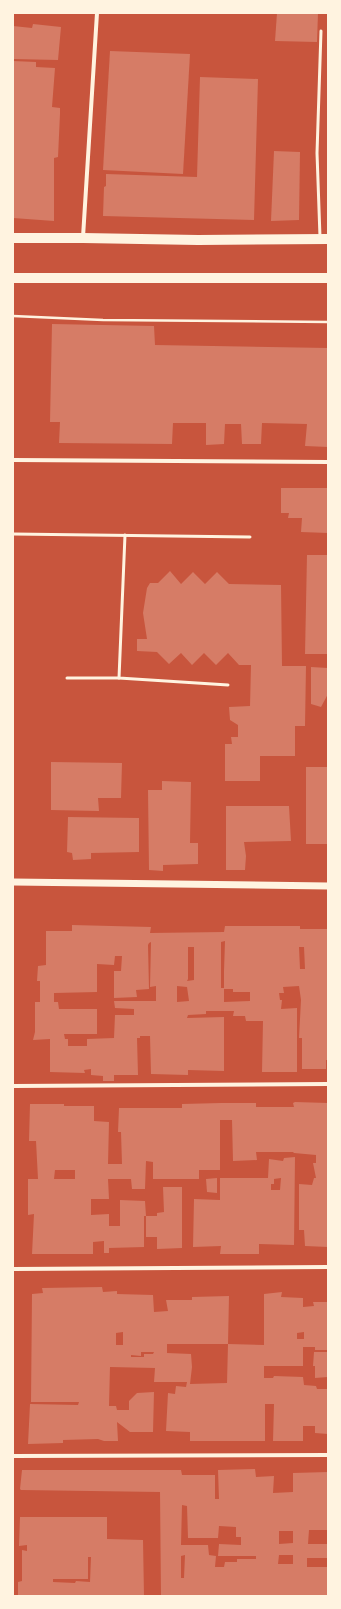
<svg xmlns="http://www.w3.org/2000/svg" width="341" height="1609" font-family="Lato,sans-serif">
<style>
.building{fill:#d67c66;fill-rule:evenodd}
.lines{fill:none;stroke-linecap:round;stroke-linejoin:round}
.path{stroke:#fff3e0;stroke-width:2.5}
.service{stroke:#fff3e0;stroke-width:3}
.minor{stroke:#fff3e0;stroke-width:4}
.tertiary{stroke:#fff3e0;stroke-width:7}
.primary{stroke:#fff3e0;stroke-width:10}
</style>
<rect width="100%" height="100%" fill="#c8553d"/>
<g class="building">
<polygon points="277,13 318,13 317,42 275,41"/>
<polygon points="33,24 61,27 58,60 13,59 13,26 32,28"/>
<polygon points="110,51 190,54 183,174 103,170"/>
<polygon points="13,61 36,62 36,67 55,68 52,107 60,108 60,114 58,157 54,158 54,221 13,218"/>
<polygon points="200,77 258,79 254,220 103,216 104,187 106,186 106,174 197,177"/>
<polygon points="274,151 300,152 299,220 271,221"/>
<polygon points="52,324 154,326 155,345 328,348 328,447 305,446 307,424 262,423 261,444 242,444 241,424 225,424 224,444 206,445 206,423 173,423 172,444 59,443 60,422 50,422"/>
<polygon points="281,488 328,488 328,533 301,532 302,518 288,518 289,513 281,513"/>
<polygon points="307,555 328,555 328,654 305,654"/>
<polygon points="170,571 181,584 193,572 205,584 217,572 229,584 281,585 282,666 306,666 305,726 295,726 295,756 260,756 260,781 225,781 225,744 232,744 231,737 238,737 238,725 230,720 229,707 250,706 251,665 239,665 228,653 216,665 204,653 192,665 181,653 169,664 157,652 137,651 137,639 147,639 143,613 147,588 150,583 158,583"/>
<polygon points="311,667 328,668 328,694 321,707 311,704"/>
<polygon points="51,762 122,763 121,798 98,798 99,811 51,810"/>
<rect x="306" y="767" width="22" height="77"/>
<polygon points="162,781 191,782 190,843 198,843 198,864 163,865 163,871 149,870 148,790 162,790"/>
<polygon points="226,806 289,806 291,841 244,842 246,856 245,870 226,870"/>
<polygon points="68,817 139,818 139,852 91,853 91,859 73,860 72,853 67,852"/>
<path d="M72 925 151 927 150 933 224 932 225 926H300V929H328V1060H326V1069H302V1038H299L301 1000 299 986 283 987 284 993H279L280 1000H282L281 1009 297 1008V1072H262L263 1021H246L245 1016H233L234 1011H206V1014L188 1015 187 1018 224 1017V1071L188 1070V1075L151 1074 150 1036H140V1038H137L138 1075H114V1081H103V1076L91 1075V1069L84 1070 85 1073 50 1072V1039L33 1040 35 1032V1002H40V981H37L38 966 46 965V931H72ZM225 941 224 971V988H221V942ZM151 942 150 987 156 986V1001H114L115 1008 134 1009V1015H115L114 1038 87 1039V1046H68V1039H65L64 1034H97V1009H59L58 1002H54V993L97 992V964L114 965 115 956H122L121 971H114V998L137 997 136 990 149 989 148 945 149 943ZM188 947H194V980L187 981 188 979ZM299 947H304L305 969H300ZM177 986 187 987 189 1001 177 1002ZM224 989H233V992H250V1001L224 1002Z"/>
<path d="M295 1102 328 1103V1247L305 1246 304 1230H299V1184L312 1185 314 1178H316L313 1163H316V1155L294 1153 293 1152H256L257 1160 233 1161 232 1120H220V1170H199V1179H153V1162L146 1161 145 1189H132L131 1179H108L109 1199H91V1215L109 1214V1226H120V1200L145 1201 146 1216H157V1213L164 1212 163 1187H182V1248L157 1249V1237H146V1216H144V1247L109 1248V1253H104V1241L93 1242V1254H32L34 1214 28 1215V1179H38L36 1141H29L30 1104H64V1106H94V1121L109 1122 108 1164H122L121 1132H118L119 1108H182V1104L221 1103H256V1107H294L293 1103ZM55 1170H75V1179H54Z"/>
<path d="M295 1157 294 1245 259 1244V1254H220L221 1246 193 1247 194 1199 220 1200V1178H268L269 1159 283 1161 284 1158ZM281 1178 280 1190H271V1184H274V1179Z"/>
<polygon points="217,1178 217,1193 207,1192 206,1179"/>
<path d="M102 1287 103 1292 117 1291V1294L153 1295 154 1312 168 1311 166 1300H192V1297L229 1296 228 1344H167V1353L191 1354 192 1367 190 1384 227 1383 228 1344 264 1345V1294L282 1292 281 1297 303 1298V1307L314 1306 313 1302H328V1350H315V1347H303V1366H264V1378H273L274 1376 303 1377 304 1385 316 1386 317 1389H328V1434L315 1433V1426H303V1441H273L274 1404H265V1441H190V1432L166 1431 168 1393 175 1394 176 1386 186 1387 187 1382H154L155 1368 110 1367 109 1406H116L117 1410H129V1401L137 1393 154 1392 153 1432H130L117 1422 118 1441H104L98 1439 63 1440V1443L28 1444 30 1404 78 1405 79 1402H31L32 1294 43 1293 42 1288ZM123 1332V1345H116V1333ZM304 1332V1339H297V1333ZM141 1352H154L153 1354H144V1357H131V1355L141 1356Z"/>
<polygon points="314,1352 328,1352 328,1377 315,1378 315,1366 313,1366"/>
<path d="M255 1469 256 1477 274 1476 273 1493 293 1492V1473L328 1472V1530H309L308 1544H328V1558H307V1567H328V1596H161L160 1492 21 1490 20 1489 22 1470H181L182 1475H215V1499H219L218 1470ZM182 1505 187 1506 188 1538H218L219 1526 236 1527V1537H241V1545L219 1544 218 1556H256V1559H237V1562H225L224 1567H215L216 1556 209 1555 208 1545H181ZM279 1531H293V1543L279 1544ZM185 1555 184 1578H181V1556ZM279 1555H293V1564H278Z"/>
<path d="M20 1517H107V1539L143 1540 144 1596H18V1582L22 1581V1550L27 1551V1545L19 1546ZM88 1557H91L90 1582 76 1581 75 1583 53 1582V1579H88Z"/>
</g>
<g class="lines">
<polyline class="path" points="13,316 103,320 328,322"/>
<g class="service">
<polyline points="320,237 317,153 321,31"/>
<polyline points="13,534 250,537"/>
<polyline points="125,535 119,678 228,685"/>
<polyline points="67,678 119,678"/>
</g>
<g class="minor">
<polyline points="83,237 97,13"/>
<polyline points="13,460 328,462"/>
<polyline points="13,1086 328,1084"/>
<polyline points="13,1269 328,1267"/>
<polyline points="13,1456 328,1455"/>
</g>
<polyline class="tertiary" points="13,882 328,886"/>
<g class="primary">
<polyline points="13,238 83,238 198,240 328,239"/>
<polyline points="13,278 328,278"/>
</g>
</g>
<rect width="341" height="1609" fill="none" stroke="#fff3e0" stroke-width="28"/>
</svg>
